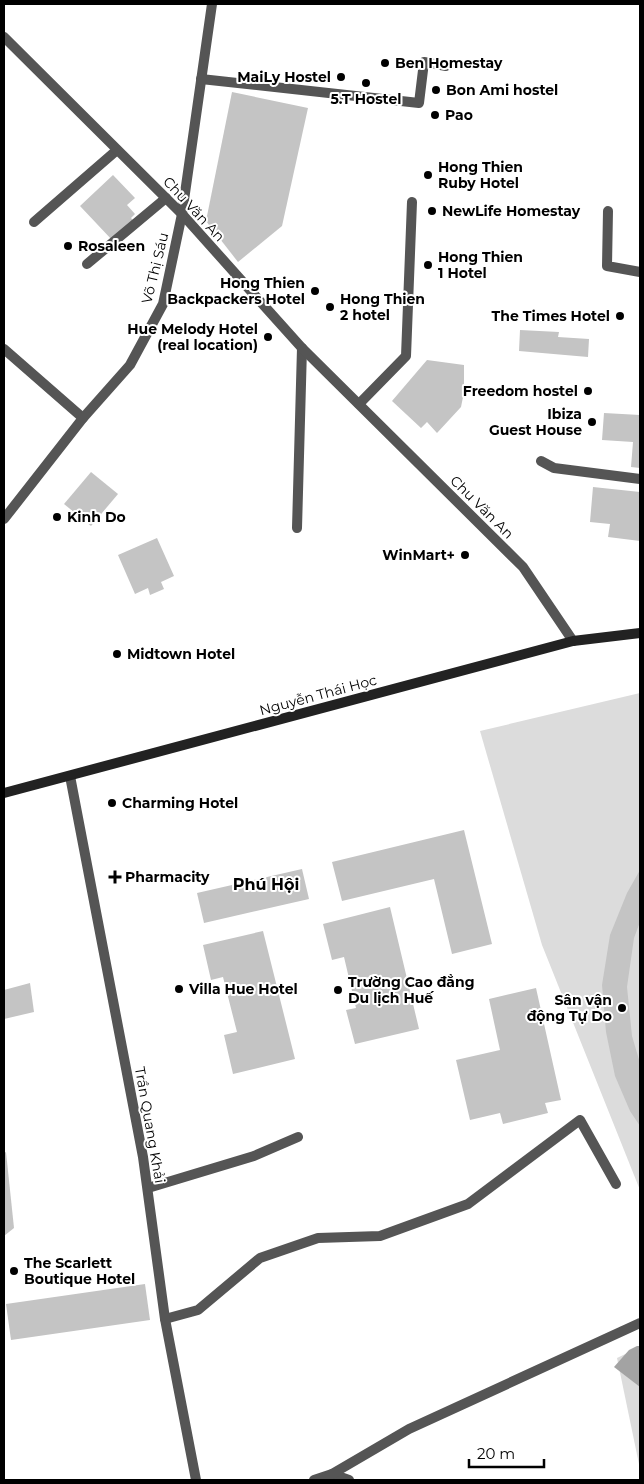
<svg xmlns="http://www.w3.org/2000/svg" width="644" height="1484" font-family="Montserrat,sans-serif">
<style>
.green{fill:#dcdcdc}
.water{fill:#a3a3a3}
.building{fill:#c4c4c4}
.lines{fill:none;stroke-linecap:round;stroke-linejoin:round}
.lane{stroke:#555;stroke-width:10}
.street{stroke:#555;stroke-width:10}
.secondary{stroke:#222;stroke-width:10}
.poi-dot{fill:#000;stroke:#fff;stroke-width:2}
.labels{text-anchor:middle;stroke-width:4;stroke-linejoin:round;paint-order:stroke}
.poi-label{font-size:14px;font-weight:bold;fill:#000;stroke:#fff;text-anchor:start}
.street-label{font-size:14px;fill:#000;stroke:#fff}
.quarter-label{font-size:16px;font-weight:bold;fill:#000;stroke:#fff}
</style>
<rect width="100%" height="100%" fill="#fff"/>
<g class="green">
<polygon points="640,693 640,1190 542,945 480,731"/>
<polygon points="640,1347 640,1469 617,1358"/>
</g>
<polygon class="water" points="637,1346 640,1346 640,1387 614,1367 629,1350"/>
<g class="building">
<polygon points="232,92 308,108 282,226 238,262 206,221"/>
<polygon points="113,175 135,198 127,205 135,214 131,218 134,221 113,241 80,206"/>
<polygon points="520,330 559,332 558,337 589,339 588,357 519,351"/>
<polygon points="427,360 464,365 464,392 461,407 437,433 427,422 421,428 392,401"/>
<polygon points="604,413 640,415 640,468 631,467 633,442 602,440"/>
<polygon points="91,472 118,494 91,526 64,504"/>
<polygon points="593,487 640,492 640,541 608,537 610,524 590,522"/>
<polygon points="157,538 174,576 161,582 164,589 150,595 148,588 135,594 118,555"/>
<polygon points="464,830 492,944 452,954 434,879 342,901 332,862"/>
<polygon points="302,869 309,899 204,923 197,893"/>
<polygon points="640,870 640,922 634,938 627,987 632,1036 640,1063 640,1126 630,1111 615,1076 606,1032 602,985 610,935 627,893"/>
<polygon points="390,907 419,1029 355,1044 346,1010 356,1008 344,957 332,960 323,924"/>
<polygon points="263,931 295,1059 233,1074 224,1035 237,1032 223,977 211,980 203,945"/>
<polygon points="30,983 34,1012 4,1019 4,990"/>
<polygon points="536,988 561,1100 545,1103 548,1113 503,1124 500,1113 470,1120 456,1060 500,1050 489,999"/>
<polygon points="6,1152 14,1228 4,1236 4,1153"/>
<polygon points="145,1284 150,1320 11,1340 6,1304"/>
</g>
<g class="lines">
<g class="lane">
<polyline points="201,79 419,103 424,62 446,66"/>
<polyline points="608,211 607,266 640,272"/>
<polyline points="34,222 117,150"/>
<polyline points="87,264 166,198"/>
<polyline points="4,349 83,418"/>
<polyline points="359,404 406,356 412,202"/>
<polyline points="541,461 554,468 640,479"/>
<polyline points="297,528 302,348"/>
<polyline points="148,1188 254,1156 298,1137"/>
<polyline points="165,1319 198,1310 260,1258 318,1238 380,1236 468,1204 580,1120 616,1184"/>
<polyline points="332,1474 349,1480"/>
<polyline points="314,1480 332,1474 409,1429 640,1323"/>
</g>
<g class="street">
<polyline points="4,37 182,214 302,348 523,567 573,641"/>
<polyline points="4,519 83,418 130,365 163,304 182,214 212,4"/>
<polyline points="70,776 143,1157 165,1319 196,1480"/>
</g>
<polyline class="secondary" points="4,793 573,641 640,633"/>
</g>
<g class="poi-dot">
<circle cx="385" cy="63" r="5"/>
<circle cx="341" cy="77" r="5"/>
<circle cx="366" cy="83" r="5"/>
<circle cx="436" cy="90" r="5"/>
<circle cx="435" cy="115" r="5"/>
<circle cx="428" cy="175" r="5"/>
<circle cx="432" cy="211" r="5"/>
<circle cx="68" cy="246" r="5"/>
<circle cx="428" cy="265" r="5"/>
<circle cx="315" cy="291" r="5"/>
<circle cx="330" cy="307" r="5"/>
<circle cx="620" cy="316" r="5"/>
<circle cx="268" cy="337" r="5"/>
<circle cx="588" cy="391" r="5"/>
<circle cx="592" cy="422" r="5"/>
<circle cx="57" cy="517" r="5"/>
<circle cx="465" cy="555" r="5"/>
<circle cx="117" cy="654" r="5"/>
<circle cx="112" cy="803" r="5"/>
<path d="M112.5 869.5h5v5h5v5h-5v5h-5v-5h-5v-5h5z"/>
<circle cx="179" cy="989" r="5"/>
<circle cx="338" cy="990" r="5"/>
<circle cx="622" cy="1008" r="5"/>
<circle cx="14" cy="1271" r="5"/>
</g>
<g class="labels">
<g class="poi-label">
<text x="395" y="68">Ben Homestay</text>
<text x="331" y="82" text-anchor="end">MaiLy Hostel</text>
<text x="446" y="95">Bon Ami hostel</text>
<text x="366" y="104" text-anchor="middle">5.T Hostel</text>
<text x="445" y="120">Pao</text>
<text x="438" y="172">Hong Thien<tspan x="438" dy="16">Ruby Hotel</tspan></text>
<text x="442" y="216">NewLife Homestay</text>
<text x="78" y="251">Rosaleen</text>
<text x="438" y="262">Hong Thien<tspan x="438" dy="16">1 Hotel</tspan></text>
<text x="305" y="288" text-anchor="end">Hong Thien<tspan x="305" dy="16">Backpackers Hotel</tspan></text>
<text x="340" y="304">Hong Thien<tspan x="340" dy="16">2 hotel</tspan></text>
<text x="610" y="321" text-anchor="end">The Times Hotel</text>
<text x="258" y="334" text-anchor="end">Hue Melody Hotel<tspan x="258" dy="16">(real location)</tspan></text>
<text x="578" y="396" text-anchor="end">Freedom hostel</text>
<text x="582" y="419" text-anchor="end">Ibiza<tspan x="582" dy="16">Guest House</tspan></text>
<text x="67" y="522">Kinh Do</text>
<text x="455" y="560" text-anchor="end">WinMart+</text>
<text x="127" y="659">Midtown Hotel</text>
<text x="122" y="808">Charming Hotel</text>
<text x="125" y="882">Pharmacity</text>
<text x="348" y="987">Trường Cao đẳng<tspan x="348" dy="16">Du lịch Huế</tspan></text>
<text x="189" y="994">Villa Hue Hotel</text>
<text x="612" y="1005" text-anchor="end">Sân vận<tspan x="612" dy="16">động Tự Do</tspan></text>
<text x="24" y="1268">The Scarlett<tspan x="24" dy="16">Boutique Hotel</tspan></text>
</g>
<g class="street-label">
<text transform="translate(194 209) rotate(47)" y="5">Chu Văn An</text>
<text transform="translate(155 268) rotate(-76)" y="5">Võ Thị Sáu</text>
<text transform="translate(482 507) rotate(45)" y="5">Chu Văn An</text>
<text transform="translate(318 695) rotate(-15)" y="5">Nguyễn Thái Học</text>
<text transform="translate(150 1125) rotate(80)" y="5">Trần Quang Khải</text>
</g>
<g class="quarter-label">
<text x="266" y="890">Phú Hội</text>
</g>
</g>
<rect width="644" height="1484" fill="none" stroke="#000000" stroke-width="10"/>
<path d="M469 1459v8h75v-8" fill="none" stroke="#000000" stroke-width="2.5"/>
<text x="477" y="1459" font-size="15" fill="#000000" stroke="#ffffff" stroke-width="4" paint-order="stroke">20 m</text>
</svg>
